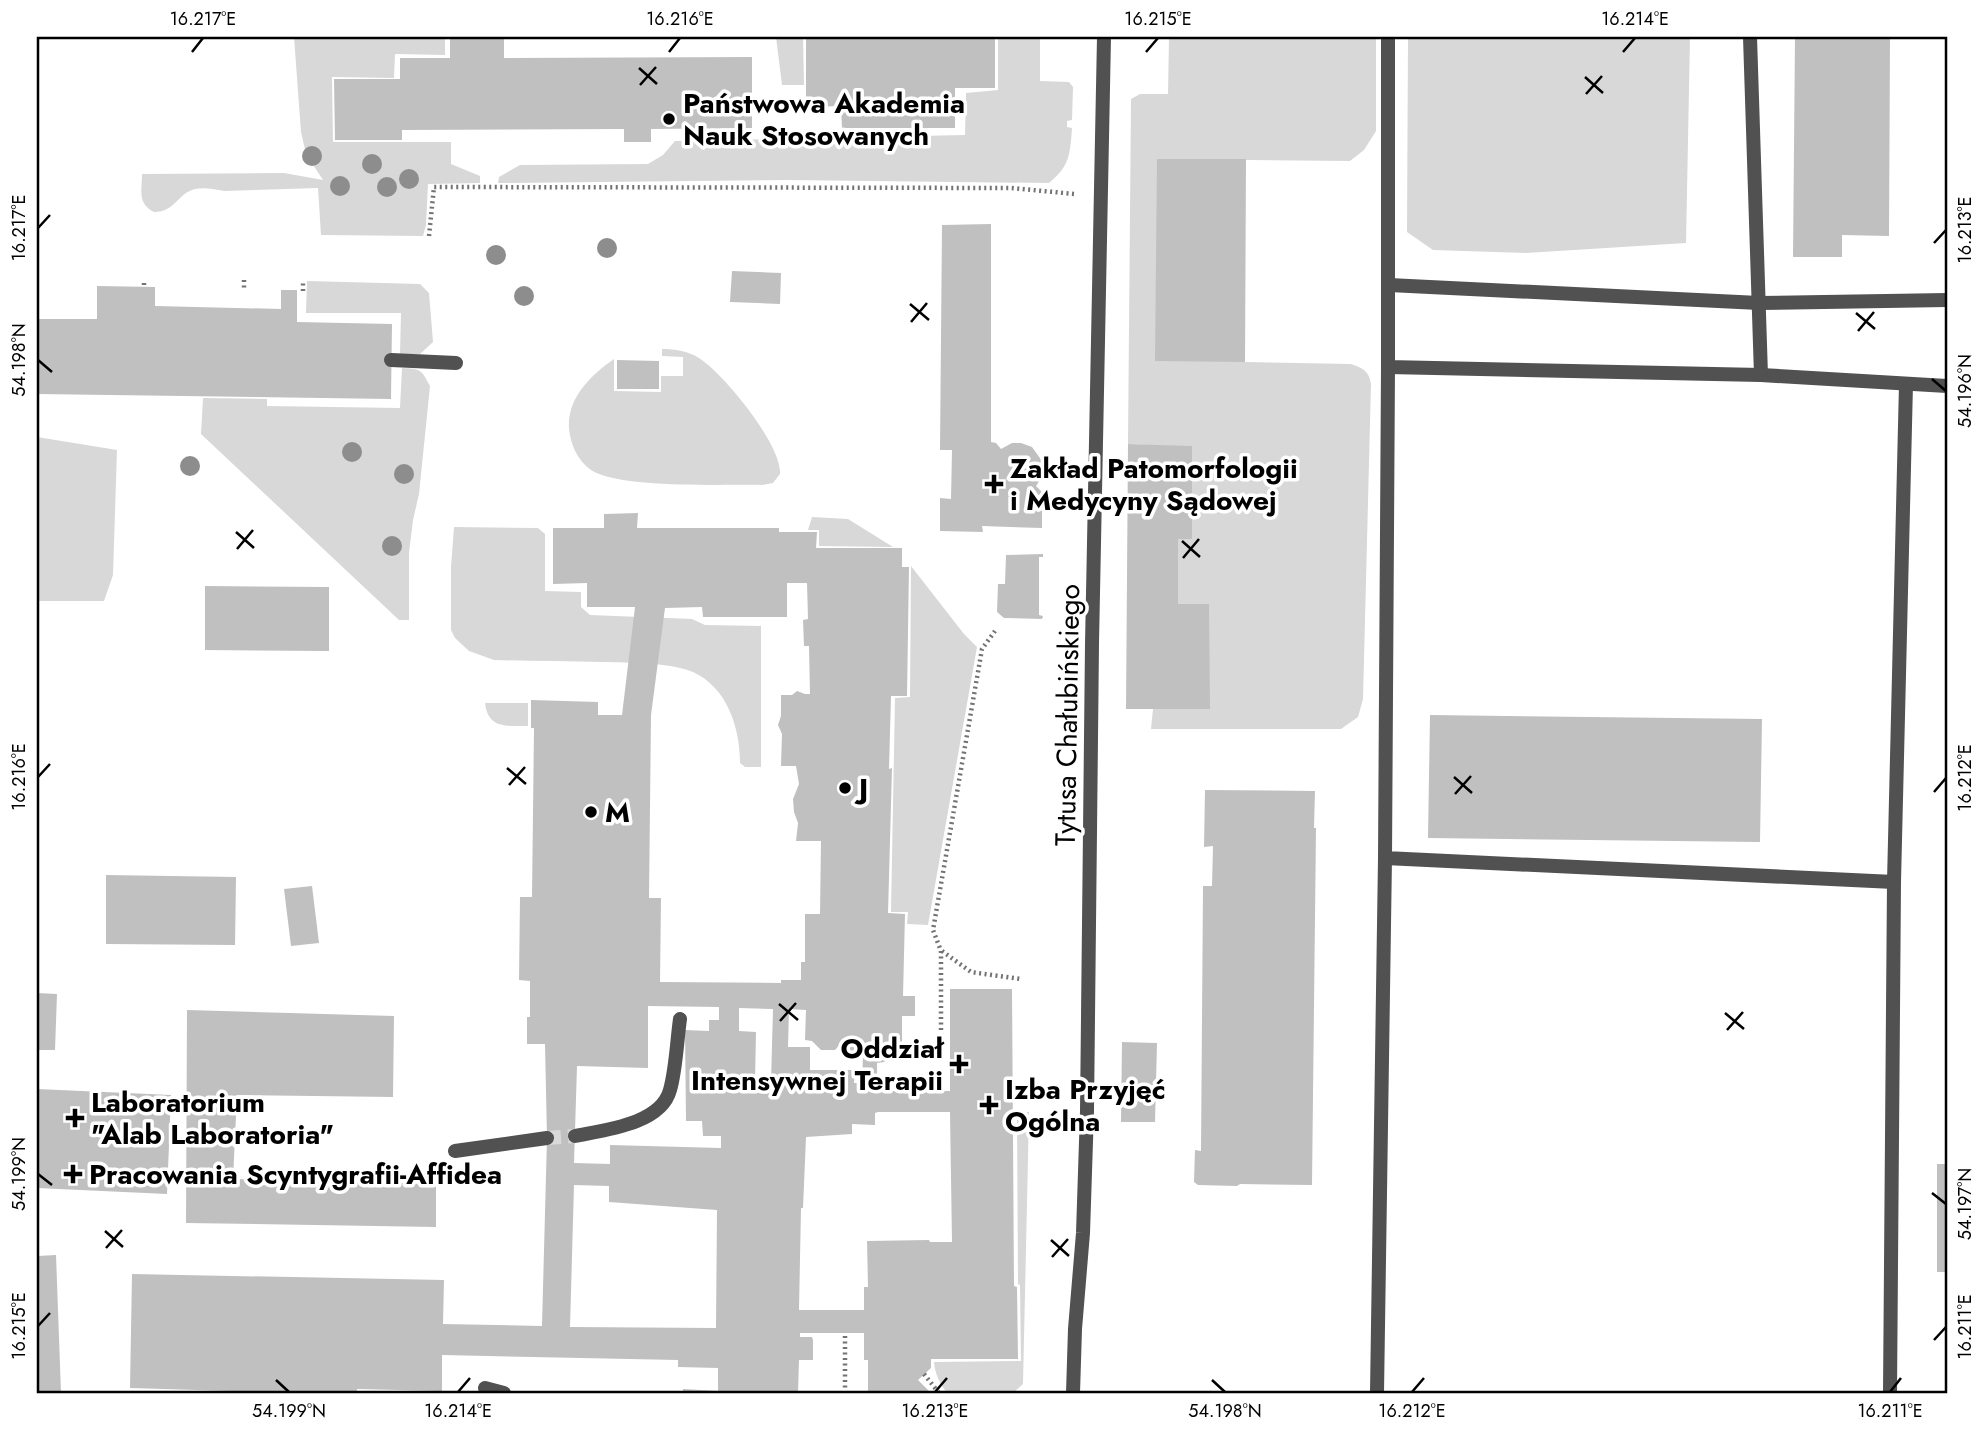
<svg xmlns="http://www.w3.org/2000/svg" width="1984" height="1430" font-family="Jost,sans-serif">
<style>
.green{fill:#d8d8d8}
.building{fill:#c0c0c0;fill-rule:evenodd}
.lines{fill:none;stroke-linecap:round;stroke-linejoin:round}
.pedestrian-tunnel{stroke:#d9d9d9;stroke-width:14;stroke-dasharray:14 7;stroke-linecap:butt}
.path{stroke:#737373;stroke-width:4.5;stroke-dasharray:2 3.5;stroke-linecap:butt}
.service{stroke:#515151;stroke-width:14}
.pedestrian{stroke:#515151;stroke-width:14}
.minor{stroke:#515151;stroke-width:14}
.tree{fill:#8d8d8d}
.ticks{fill:none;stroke:#000;stroke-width:2.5}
.poi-dot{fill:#000;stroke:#fff;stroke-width:2.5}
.labels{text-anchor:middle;stroke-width:7;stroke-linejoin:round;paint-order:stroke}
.poi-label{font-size:28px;font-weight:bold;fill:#000;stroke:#fff;text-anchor:start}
.street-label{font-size:28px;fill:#000;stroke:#fff}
.neatline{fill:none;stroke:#000;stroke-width:2.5}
.ticks-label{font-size:18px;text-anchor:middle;fill:#000}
</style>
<rect width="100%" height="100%" fill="#fff"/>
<g class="green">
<path d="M294 37H445V55L395 54 394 78 332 77 333 142H451V164L480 176V183L428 184 426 225 423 236 321 235 318 188 224 191C215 189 204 187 195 189 178 193 175 212 154 212 137 203 142 191 142 174L284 173 323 180 306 154 301 132Z"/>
<polygon points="776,37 803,37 804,85 782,85"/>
<path d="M998 37H1040V81L1069 82 1073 87 1072 120 1067 121V127L1072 128C1070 154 1070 166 1049 183L787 180 498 183 499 177 520 165 648 164 663 155 675 141 965 135 966 93 998 90Z"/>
<path d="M1169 37H1376V131L1364 150 1350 161 1157 159 1245 362 1351 364C1363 368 1369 371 1371 384L1363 699 1358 717 1341 729H1151L1153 709 1209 604H1178V539L1192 538V447L1128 444 1131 99 1140 94H1168Z"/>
<polygon points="1408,37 1690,37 1686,243 1526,253 1433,250 1407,232"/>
<polygon points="307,281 420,284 429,293 433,342 420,354 400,354 401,313 306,313"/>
<path d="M662 349C675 349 688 351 699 358 724 374 782 445 780 474L773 483 762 485C724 484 620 489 591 470 578 461 570 444 569 428 567 398 591 375 614 359V391L661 392V376H683V357L662 356Z"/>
<path d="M402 368C421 369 421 369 430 386L419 494 413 520 409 553V620H399L201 434 203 398 267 399V406L400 408Z"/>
<polygon points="37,437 117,450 113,575 104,601 37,601"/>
<polygon points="812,517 848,519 893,547 819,546 819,530 808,530"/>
<path d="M454 527 538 528 545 534V591L581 592V607L590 615 692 619 705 625 761 626V767H745L740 763C740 729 728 688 693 672 669 662 628 663 602 662 566 661 530 661 494 660L469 651 455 638 451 630V567Z"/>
<polygon points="911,566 964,634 977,647 928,925 907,924 908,912 891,912 895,698 910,697"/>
<path d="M485 703H528V726C507 726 488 729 485 703Z"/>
<path d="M1017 1112H1029L1023 1384 1013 1393H947C940 1384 935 1374 934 1362L1021 1361 1020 1285 1018 1284Z"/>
</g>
<g class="building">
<polygon points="450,37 504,37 504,58 752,57 752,128 651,129 651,142 624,142 624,129 402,130 402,140 335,140 334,79 400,79 400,58 450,58"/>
<polygon points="806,37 995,37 995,88 955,88 955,128 842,128 841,106 806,107"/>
<polygon points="1795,37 1890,37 1889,236 1842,235 1842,257 1793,257"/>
<polygon points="1157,159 1246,159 1245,362 1155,361"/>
<polygon points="991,224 991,442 996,443 1001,449 1012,443 1021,443 1032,447 1042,461 1042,471 1040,480 1036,486 1042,492 1042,528 982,526 983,532 940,531 940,498 951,499 952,450 940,450 942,225"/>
<polygon points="732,271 781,273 780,304 730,302"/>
<polygon points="97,286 155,287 155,306 281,309 281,290 297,290 297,322 392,324 391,399 37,394 37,319 97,319"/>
<polygon points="617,360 659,361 659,389 617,389"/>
<polygon points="1128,444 1192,446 1192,539 1178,539 1178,604 1209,604 1210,709 1126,709"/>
<path d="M638 513 637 528H779V532H817L816 548H902V567H909L907 696H891L889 769 892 768 888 913 905 914 903 996H915V1016H902V1042H892L893 1054 884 1062 877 1063V1091H950V989H1012L1014 1286 1017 1287 1018 1359H931V1368L918 1380 931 1393H868V1360H864V1333H800V1337H812L813 1340V1360H799L798 1393H683V1389L718 1391V1368L678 1367V1360L442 1355V1391L357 1389V1393H303L130 1388 132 1274 444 1280 443 1324 542 1326 547 1138 545 1044H527V1017H530V981L519 980 520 897H532L534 728H531V700L598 702V715H622L635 607H587V583L553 584V528H604V514ZM787 583H807L808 619 803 620 804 646H809L810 694H805L797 691 792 695H781V716L778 725 782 734 781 766H796L799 784 793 799 794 812 798 823 796 841H821L820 914H805V962H801V980H781V983L660 982 661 898H649L651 715 665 608 702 607 703 617H787ZM648 1006 719 1007V1020H709V1031L685 1030 686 1121H702L703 1136H721V1148L610 1145V1164L574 1163 577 1066 648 1068ZM739 1008 773 1009 771 1082 755 1081 756 1032 739 1031ZM789 1009 806 1010 805 1040 812 1041 821 1050H835L842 1042V1054L846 1057H859L863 1055 862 1083H854L855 1070H810V1047H788ZM878 1112H950L952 1242H930L929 1240 867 1241 868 1287H864V1310H799L801 1208H803L806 1137 852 1134V1124L875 1125V1113ZM574 1185 609 1186V1202L717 1210 716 1328 570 1327Z"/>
<polygon points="1043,554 1043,557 1039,557 1039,615 1043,616 1042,619 1004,618 997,612 998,584 1005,584 1006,555"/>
<polygon points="205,586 329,587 329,651 205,650"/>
<polygon points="1430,715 1762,719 1760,842 1428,838"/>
<polygon points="1205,790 1315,791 1314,828 1316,828 1312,1185 1240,1184 1237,1186 1198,1185 1194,1182 1195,1150 1201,1151 1203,886 1212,886 1213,846 1204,847"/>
<polygon points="106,875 236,877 235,945 106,944"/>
<polygon points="312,886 319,943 291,946 284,889"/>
<polygon points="37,993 57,994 55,1050 37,1050"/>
<polygon points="187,1010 394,1016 393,1097 237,1095 233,1179 436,1184 436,1227 186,1223"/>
<polygon points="1122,1042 1157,1043 1155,1122 1121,1122"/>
<polygon points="37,1089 171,1095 167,1194 37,1188"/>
<rect x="1937" y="1164" width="10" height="108"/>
<polygon points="56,1255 61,1393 37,1393 37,1256"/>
</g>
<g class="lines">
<polyline class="pedestrian-tunnel" points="547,1138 575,1136"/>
<g class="path">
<polyline points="429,236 434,187 1011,188 1075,194"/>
<polyline points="244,280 244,290"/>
<polyline points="144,283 144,287"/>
<polyline points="303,291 303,281"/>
<polyline points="942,951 971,972 1021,979"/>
<polyline points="941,1052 941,951 933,930 982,649 995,631"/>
<polyline points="924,1374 939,1393"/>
<polyline points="845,1393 845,1336"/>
</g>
<g class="service">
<polyline points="1388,37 1388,367 1761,375 1947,386"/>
<polyline points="1750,37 1761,375"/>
<polyline points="1389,285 1759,303 1947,300"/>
<polyline points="391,360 456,363"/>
<polyline points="1388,367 1385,858 1894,882 1906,384"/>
<polyline points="485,1388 504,1393"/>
<polyline points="1377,1393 1385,858"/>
<polyline points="1890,1393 1894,882"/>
</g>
<g class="pedestrian">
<path d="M575 1136C605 1130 661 1124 670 1090 676 1069 677 1040 680 1019"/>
<polyline points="455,1151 547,1138"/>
</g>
<polyline class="minor" points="1073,1393 1075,1329 1083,1233 1087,1111 1092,644 1104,37"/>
</g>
<g class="tree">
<circle cx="312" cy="156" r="10"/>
<circle cx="372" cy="164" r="10"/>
<circle cx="409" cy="179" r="10"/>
<circle cx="340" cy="186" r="10"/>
<circle cx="387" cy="187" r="10"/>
<circle cx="607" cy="248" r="10"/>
<circle cx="496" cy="255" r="10"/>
<circle cx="524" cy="296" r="10"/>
<circle cx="352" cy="452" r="10"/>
<circle cx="190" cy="466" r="10"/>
<circle cx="404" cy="474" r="10"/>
<circle cx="392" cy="546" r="10"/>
</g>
<path class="ticks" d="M192 52 203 38M669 52 680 38M1146 52 1158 38M1623 52 1635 38M639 68 657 84M1585 77 1603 93M640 85 656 67M1586 94 1602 76M38 228 50 215M1934 243 1946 230M910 304 929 320M1856 313 1875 329M911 322 927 303M1858 331 1874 312M38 360 52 372M1932 379 1946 391M236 532 254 548M1182 541 1200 557M237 549 253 530M1183 558 1199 539M507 768 526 784M38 777 50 764M1454 777 1472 793M509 785 525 767M1934 792 1946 778M1455 794 1471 776M779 1004 798 1020M1725 1013 1744 1029M780 1021 796 1003M1727 1030 1743 1012M38 1174 52 1185M1932 1193 1946 1204M105 1231 123 1247M1051 1240 1069 1256M106 1248 122 1230M1052 1257 1068 1239M38 1326 50 1313M1934 1340 1946 1327M276 1380 289 1392M1212 1380 1225 1392M458 1392 470 1378M935 1392 947 1378M1412 1392 1424 1378M1890 1392 1901 1378"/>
<g class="poi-dot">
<circle cx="669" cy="119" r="7"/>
<path d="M990.5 473.5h7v7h7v7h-7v7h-7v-7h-7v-7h7z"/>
<circle cx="845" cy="788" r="7"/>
<circle cx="591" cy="812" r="7"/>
<path d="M955.5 1053.5h7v7h7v7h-7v7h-7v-7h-7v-7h7z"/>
<path d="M985.5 1094.5h7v7h7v7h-7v7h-7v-7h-7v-7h7z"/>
<path d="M71.5 1107.5h7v7h7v7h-7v7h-7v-7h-7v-7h7z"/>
<path d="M69.5 1163.5h7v7h7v7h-7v7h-7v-7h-7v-7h7z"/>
</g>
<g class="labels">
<g class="poi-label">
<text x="683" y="113">Państwowa Akademia<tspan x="683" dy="32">Nauk Stosowanych</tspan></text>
<text x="1010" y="478">Zakład Patomorfologii<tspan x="1010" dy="32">i Medycyny Sądowej</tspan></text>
<text x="859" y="798">J</text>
<text x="605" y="822">M</text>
<text x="943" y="1058" text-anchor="end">Oddział<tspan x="943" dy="32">Intensywnej Terapii</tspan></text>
<text x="1005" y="1099">Izba Przyjęć<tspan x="1005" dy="32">Ogólna</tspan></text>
<text x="91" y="1112">Laboratorium<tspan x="91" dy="32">"Alab Laboratoria"</tspan></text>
<text x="89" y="1184">Pracowania Scyntygrafii-Affidea</text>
</g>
<g class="street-label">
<text transform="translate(1067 715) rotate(-89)" y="10">Tytusa Chałubińskiego</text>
</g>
</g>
<rect width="1984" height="1430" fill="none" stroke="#ffffff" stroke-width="77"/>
<rect x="38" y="38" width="1908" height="1354" class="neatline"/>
<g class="ticks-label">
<text x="203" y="25">16.217°E</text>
<text x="680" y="25">16.216°E</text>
<text x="1158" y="25">16.215°E</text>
<text x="1635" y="25">16.214°E</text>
<text transform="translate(19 228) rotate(-90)" y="6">16.217°E</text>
<text transform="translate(1965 230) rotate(-90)" y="6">16.213°E</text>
<text transform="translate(19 360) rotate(-90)" y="6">54.198°N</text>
<text transform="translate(1965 391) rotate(-90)" y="6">54.196°N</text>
<text transform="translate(19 777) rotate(-90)" y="6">16.216°E</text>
<text transform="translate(1965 778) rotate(-90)" y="6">16.212°E</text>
<text transform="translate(19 1174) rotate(-90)" y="6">54.199°N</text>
<text transform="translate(1965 1204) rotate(-90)" y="6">54.197°N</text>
<text transform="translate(19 1326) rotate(-90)" y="6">16.215°E</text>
<text transform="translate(1965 1327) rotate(-90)" y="6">16.211°E</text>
<text x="289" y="1417">54.199°N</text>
<text x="458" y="1417">16.214°E</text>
<text x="935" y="1417">16.213°E</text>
<text x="1225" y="1417">54.198°N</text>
<text x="1412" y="1417">16.212°E</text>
<text x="1890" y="1417">16.211°E</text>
</g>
</svg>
